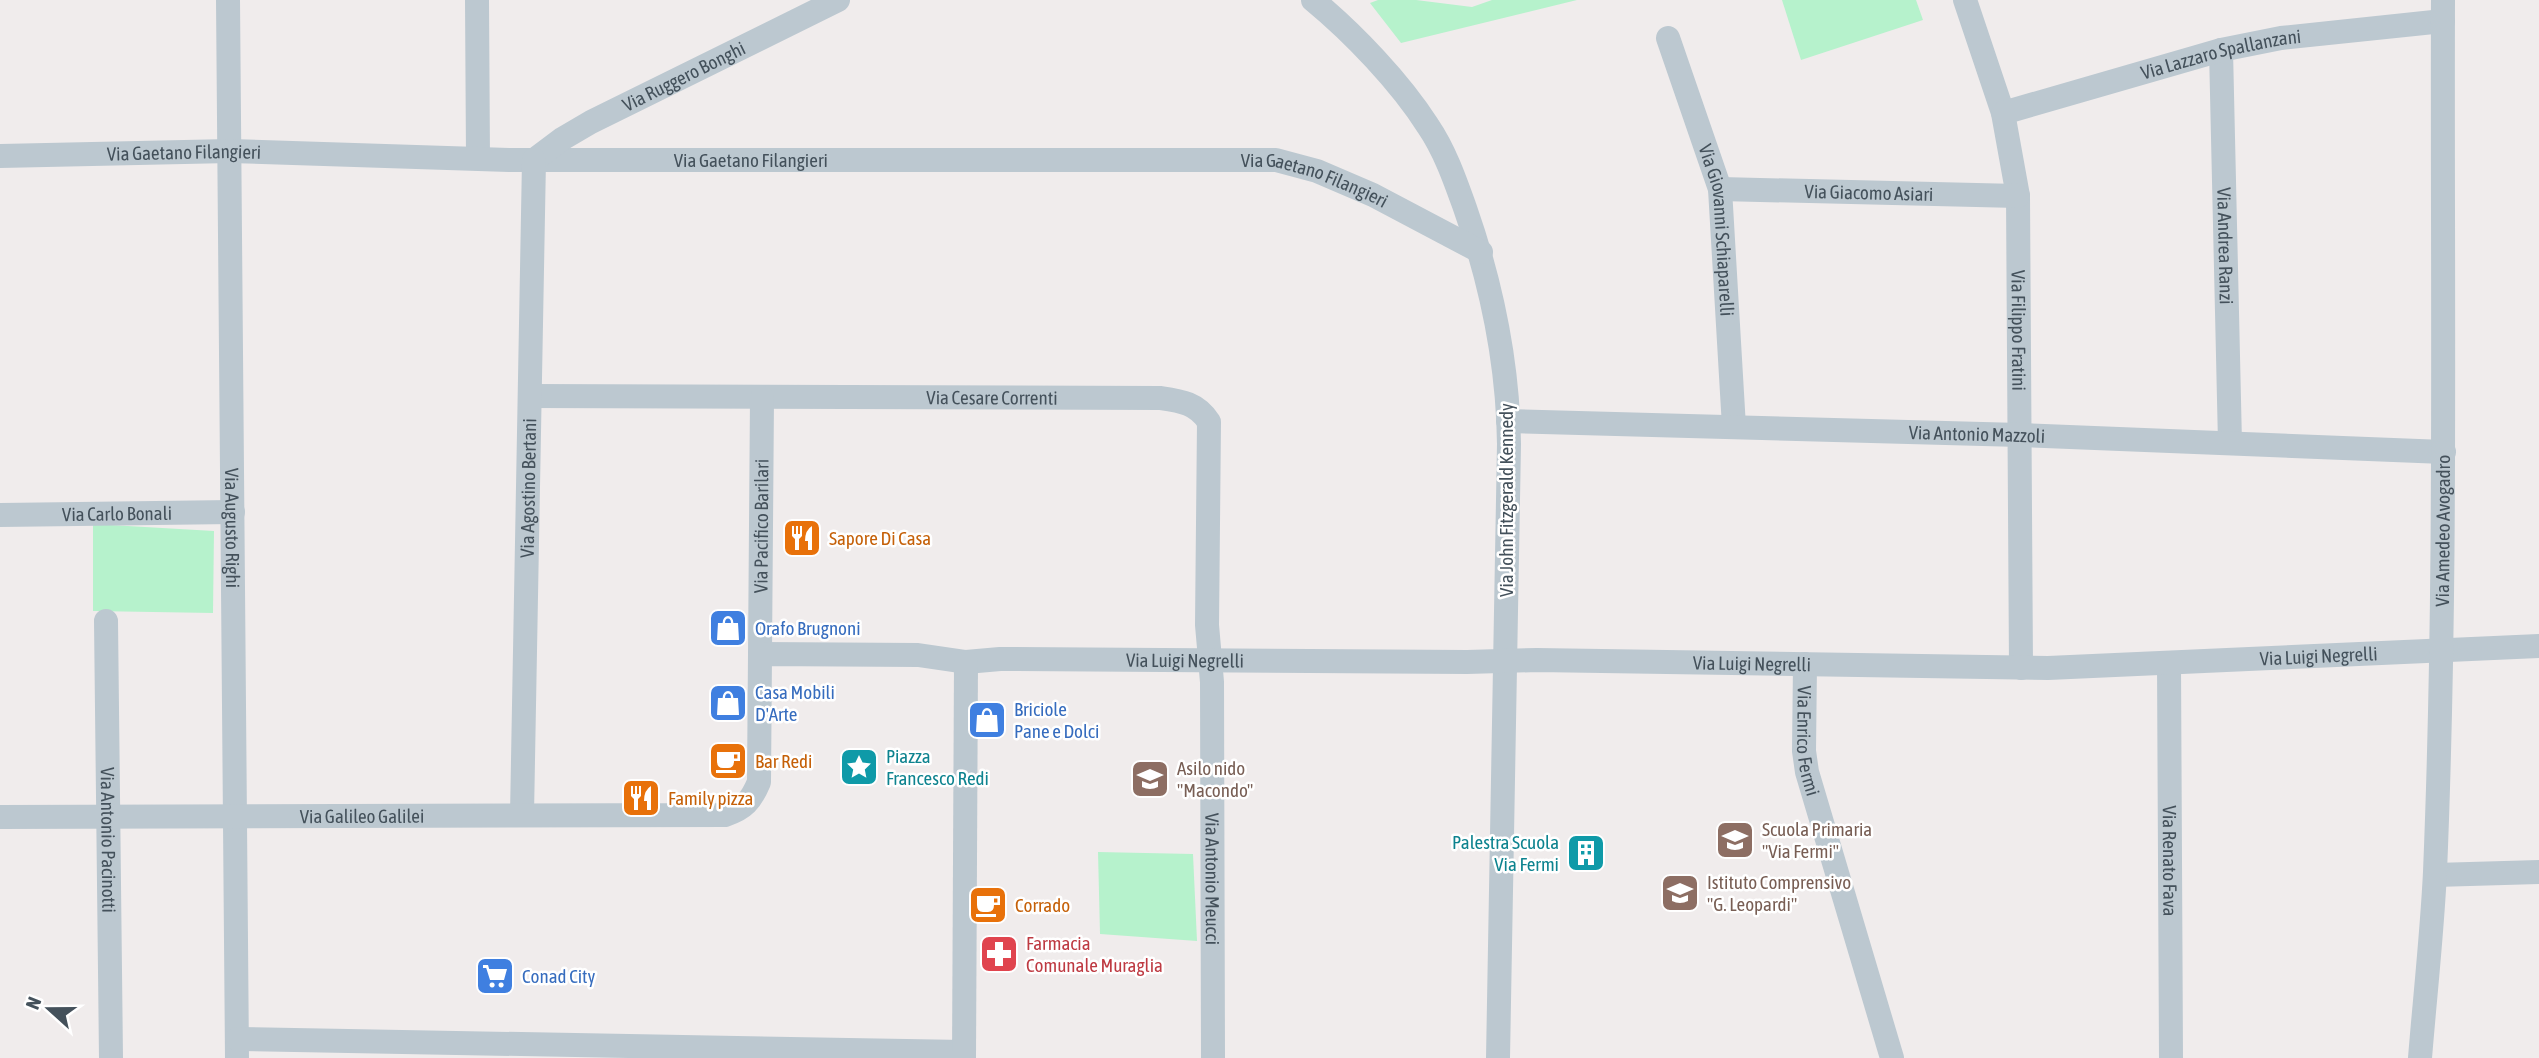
<svg xmlns="http://www.w3.org/2000/svg" width="2539" height="1058" font-family="'Asap Condensed',sans-serif">
<style>
.green{fill:#b6f2cc}
.lines{fill:none;stroke-linecap:round;stroke-linejoin:round}
.street{stroke:#bcc8d0;stroke-width:24}
.labels{text-anchor:middle;stroke-width:5;stroke-linejoin:round;paint-order:stroke}
.street-label{font-size:19px;fill:#44515b;stroke:#fff}
.food-label{font-size:19px;fill:#c56008;stroke:#fff;text-anchor:start}
.shop-label{font-size:19px;fill:#366cbe;stroke:#fff;text-anchor:start}
.culture-label{font-size:19px;fill:#0d838f;stroke:#fff;text-anchor:start}
.education-label{font-size:19px;fill:#785e54;stroke:#fff;text-anchor:start}
.health-label{font-size:19px;fill:#be3a42;stroke:#fff;text-anchor:start}
</style>
<rect width="100%" height="100%" fill="#f0ecec"/>
<g class="green">
<polygon points="1378,0 1416,0 1472,7 1492,0 1577,0 1401,43 1370,3"/>
<polygon points="1782,0 1916,0 1923,20 1801,60"/>
<polygon points="93,524 214,531 213,613 93,611"/>
<polygon points="1098,852 1193,854 1197,941 1100,934"/>
</g>
<g class="lines">
<g class="street">
<path id="s1" d="M228 0 237 1058"/>
<polyline points="477,0 478,158"/>
<path d="M1313 0C1353 33 1400 82 1428 126 1445 151 1455 180 1465 208 1492 285 1508 362 1509 444L1498 1058"/>
<path id="s2" d="M1965 0 2003 113 2018 196 2021 668"/>
<path id="s3" d="M1668 38 1720 189 1734 427"/>
<path id="s4" d="M2221 50 2230 443"/>
<path id="s5" d="M2003 113 2221 50 2281 38 2443 21"/>
<path id="s6" d="M0 156 230 151 509 160H1276L1317 171 1373 195 1481 252"/>
<path id="s7" d="M534 160 562 139 591 122 838 0"/>
<path id="s8" d="M1720 189 2018 196"/>
<path id="s9" d="M530 396 1160 398C1181 401 1197 403 1209 422L1207 625 1212 682 1213 1058"/>
<path id="s10" d="M1508 421 2020 435 2444 452"/>
<path id="s11" d="M0 515 233 512"/>
<path id="s12" d="M106 621 111 1058"/>
<path id="s13" d="M760 654 762 398"/>
<path id="s14" d="M2169 663 2171 1058"/>
<path id="s15" d="M1805 664 1804 751 1807 772 1892 1058"/>
<path id="s16" d="M522 815 534 160"/>
<path id="s17" d="M0 817 725 815C744 809 751 801 759 782L760 654 918 655 966 662 1000 659 1467 662 1537 660 2048 668 2539 646"/>
<polyline points="2435,875 2539,872"/>
<polyline points="237,1039 964,1052"/>
<polyline points="964,1058 966,662"/>
<path id="s18" d="M2420 1058C2425 996 2432 934 2435 872 2447 582 2442 291 2443 0"/>
</g>
</g>
<defs>
<symbol id="restaurant-square" viewBox="-11 -11 22 22"><rect x="-9" y="-9" width="18" height="18" rx="4" fill="#e8710a" stroke="#fff"/><path d="M-5-6h1v4h1v-4h1v4h1v-4h1v5L-1.5 .5V6h-2V.5L-5-1ZM5-6V6H3V1.5H1.5Q1.5-4 5-6Z" fill="#fff"/></symbol>
<symbol id="shop-square" viewBox="-11 -11 22 22"><rect x="-9" y="-9" width="18" height="18" rx="4" fill="#3f7fe0" stroke="#fff"/><path d="M-5-2.5h2.3a2.7 3.5 0 0 1 5.4 0H5L5.5 6h-11ZM-1.5-2.5h3a1.5 2.3 0 0 0-3 0Z" fill="#fff"/></symbol>
<symbol id="cafe-square" viewBox="-11 -11 22 22"><rect x="-9" y="-9" width="18" height="18" rx="4" fill="#e8710a" stroke="#fff"/><path d="M-5.5-4.5H6V0H3Q3 3.5 0 3.5H-2.5Q-5.5 3.5-5.5 0ZM3-3.2v2h1.7v-2ZM-6 4.5H4V6H-6Z" fill="#fff"/></symbol>
<symbol id="sight-square" viewBox="-11 -11 22 22"><rect x="-9" y="-9" width="18" height="18" rx="4" fill="#0f9aa8" stroke="#fff"/><path d="M0-6L1.8-2.2L6-1.7L2.9 1.2L3.7 5.4L0 3.3L-3.7 5.4L-2.9 1.2L-6-1.7L-1.8-2.2Z" fill="#fff"/></symbol>
<symbol id="school-square" viewBox="-11 -11 22 22"><rect x="-9" y="-9" width="18" height="18" rx="4" fill="#8d6e63" stroke="#fff"/><path d="M0-5L7-2L0 1L-7-2ZM-4 1L0 2.5L4 1V4Q0 6-4 4Z" fill="#fff"/></symbol>
<symbol id="building-square" viewBox="-11 -11 22 22"><rect x="-9" y="-9" width="18" height="18" rx="4" fill="#0f9aa8" stroke="#fff"/><path d="M-4-6H4V6H1V3H-1V6H-4ZM-2.5-4.3h1.7v1.8h-1.7ZM.8-4.3h1.7v1.8H.8ZM-2.5-1h1.7V.8h-1.7ZM.8-1h1.7V.8H.8Z" fill="#fff"/></symbol>
<symbol id="pharmacy-square" viewBox="-11 -11 22 22"><rect x="-9" y="-9" width="18" height="18" rx="4" fill="#e0444e" stroke="#fff"/><path d="M-2-6h4v4h4v4h-4v4h-4v-4h-4v-4h4Z" fill="#fff"/></symbol>
<symbol id="supermarket-square" viewBox="-11 -11 22 22"><rect x="-9" y="-9" width="18" height="18" rx="4" fill="#3f7fe0" stroke="#fff"/><path d="M-6-5.5h2.5l.6 2H6L4.5 2H-2.5L-4.4-4H-6ZM-1.5 3.2a1.3 1.3 0 1 0 .1 0ZM3 3.2a1.3 1.3 0 1 0 .1 0Z" fill="#fff"/></symbol>
</defs>
<g fill-rule="evenodd">
<use href="#restaurant-square" x="780" y="516" width="44" height="44"/>
<use href="#shop-square" x="706" y="606" width="44" height="44"/>
<use href="#shop-square" x="706" y="681" width="44" height="44"/>
<use href="#shop-square" x="965" y="698" width="44" height="44"/>
<use href="#cafe-square" x="706" y="739" width="44" height="44"/>
<use href="#sight-square" x="837" y="745" width="44" height="44"/>
<use href="#school-square" x="1128" y="757" width="44" height="44"/>
<use href="#restaurant-square" x="619" y="776" width="44" height="44"/>
<use href="#school-square" x="1713" y="818" width="44" height="44"/>
<use href="#building-square" x="1564" y="831" width="44" height="44"/>
<use href="#school-square" x="1658" y="871" width="44" height="44"/>
<use href="#cafe-square" x="966" y="883" width="44" height="44"/>
<use href="#pharmacy-square" x="977" y="932" width="44" height="44"/>
<use href="#supermarket-square" x="473" y="954" width="44" height="44"/>
</g>
<g class="labels">
<g class="street-label">
<text dy="7" stroke="none"><textPath href="#s5" startOffset="226">Via Lazzaro Spallanzani</textPath></text>
<text dy="7" stroke="none"><textPath href="#s7" startOffset="172">Via Ruggero Bonghi</textPath></text>
<text dy="7" stroke="none"><textPath href="#s6" startOffset="184">Via Gaetano Filangieri</textPath></text>
<text dy="7" stroke="none"><textPath href="#s6" startOffset="751">Via Gaetano Filangieri</textPath></text>
<text dy="7" stroke="none"><textPath href="#s6" startOffset="1318">Via Gaetano Filangieri</textPath></text>
<text dy="7" stroke="none"><textPath href="#s8" startOffset="149">Via Giacomo Asiari</textPath></text>
<text dy="7" stroke="none"><textPath href="#s3" startOffset="200">Via Giovanni Schiaparelli</textPath></text>
<text dy="7" stroke="none"><textPath href="#s4" startOffset="196">Via Andrea Ranzi</textPath></text>
<text dy="7" stroke="none"><textPath href="#s2" startOffset="338">Via Filippo Fratini</textPath></text>
<text dy="7" stroke="none"><textPath href="#s9" startOffset="462">Via Cesare Correnti</textPath></text>
<text dy="7" stroke="none"><textPath href="#s10" startOffset="469">Via Antonio Mazzoli</textPath></text>
<text dy="7" stroke="none"><textPath href="#s16" startOffset="327">Via Agostino Bertani</textPath></text>
<text transform="translate(1506 500) rotate(-90)" y="7">Via John Fitzgerald Kennedy</text>
<text dy="7" stroke="none"><textPath href="#s11" startOffset="117">Via Carlo Bonali</textPath></text>
<text dy="7" stroke="none"><textPath href="#s13" startOffset="128">Via Pacifico Barilari</textPath></text>
<text dy="7" stroke="none"><textPath href="#s1" startOffset="528">Via Augusto Righi</textPath></text>
<text dy="7" stroke="none"><textPath href="#s18" startOffset="528">Via Amedeo Avogadro</textPath></text>
<text dy="7" stroke="none"><textPath href="#s17" startOffset="2462">Via Luigi Negrelli</textPath></text>
<text dy="7" stroke="none"><textPath href="#s17" startOffset="1328">Via Luigi Negrelli</textPath></text>
<text dy="7" stroke="none"><textPath href="#s17" startOffset="1895">Via Luigi Negrelli</textPath></text>
<text dy="7" stroke="none"><textPath href="#s15" startOffset="77">Via Enrico Fermi</textPath></text>
<text dy="7" stroke="none"><textPath href="#s17" startOffset="362">Via Galileo Galilei</textPath></text>
<text dy="7" stroke="none"><textPath href="#s12" startOffset="219">Via Antonio Pacinotti</textPath></text>
<text dy="7" stroke="none"><textPath href="#s14" startOffset="198">Via Renato Fava</textPath></text>
<text dy="7" stroke="none"><textPath href="#s9" startOffset="1144">Via Antonio Meucci</textPath></text>
</g>
<g class="food-label">
<text x="829" y="545">Sapore Di Casa</text>
<text x="755" y="768">Bar Redi</text>
<text x="668" y="805">Family pizza</text>
<text x="1015" y="912">Corrado</text>
</g>
<g class="shop-label">
<text x="755" y="635">Orafo Brugnoni</text>
<text x="755" y="699">Casa Mobili<tspan x="755" dy="22">D'Arte</tspan></text>
<text x="1014" y="716">Briciole<tspan x="1014" dy="22">Pane e Dolci</tspan></text>
<text x="522" y="983">Conad City</text>
</g>
<g class="culture-label">
<text x="886" y="763">Piazza<tspan x="886" dy="22">Francesco Redi</tspan></text>
<text x="1559" y="849" text-anchor="end">Palestra Scuola<tspan x="1559" dy="22">Via Fermi</tspan></text>
</g>
<g class="education-label">
<text x="1177" y="775">Asilo nido<tspan x="1177" dy="22">"Macondo"</tspan></text>
<text x="1762" y="836">Scuola Primaria<tspan x="1762" dy="22">"Via Fermi"</tspan></text>
<text x="1707" y="889">Istituto Comprensivo<tspan x="1707" dy="22">"G. Leopardi"</tspan></text>
</g>
<g class="health-label">
<text x="1026" y="950">Farmacia<tspan x="1026" dy="22">Comunale Muraglia</tspan></text>
</g>
</g>
<g transform="translate(49 1009) rotate(291)" stroke="#ffffff" stroke-width="5" paint-order="stroke">
<path d="M0-5L12 26L0 18L-12 26Z" fill="#44515b"/>
<text y="-10" font-size="19" font-weight="bold" text-anchor="middle" fill="#44515b">N</text>
</g>
</svg>
